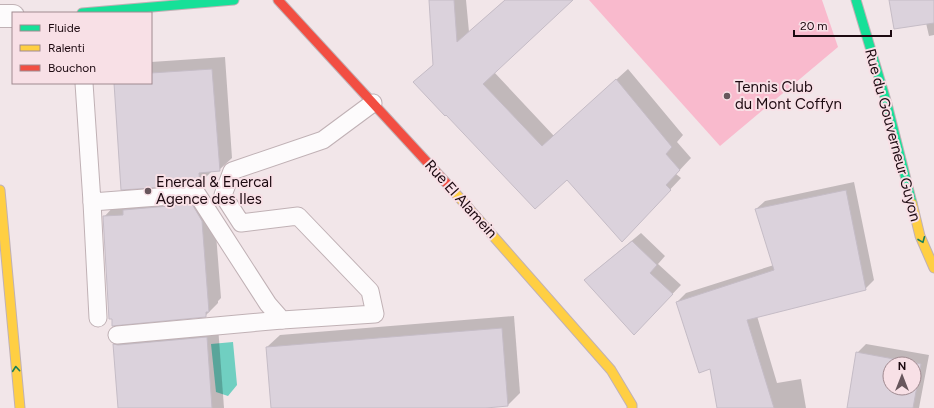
<svg xmlns="http://www.w3.org/2000/svg" width="934" height="408" font-family="Figtree,sans-serif">
<style>
.green{fill:#f9bacd}
.water{fill:#70cfc1}
.shadow{fill:#0003;fill-rule:evenodd}
.building{fill:#dbd2dc;stroke:#c5bcc6;fill-rule:evenodd}
.lines{fill:none;stroke-linecap:round;stroke-linejoin:round}
.lane-casing{stroke:#c0b1b5;stroke-width:19}
.street-casing{stroke:#c0b1b5;stroke-width:24}
.fast-casing{stroke:#c0b1b5;stroke-width:11}
.slow-casing{stroke:#c0b1b5;stroke-width:11}
.jam-casing{stroke:#c0b1b5;stroke-width:11}
.lane{stroke:#fdfbfc;stroke-width:17}
.street{stroke:#fdfbfc;stroke-width:22}
.fast{stroke:#16e098;stroke-width:9}
.slow{stroke:#ffcf43;stroke-width:9}
.jam{stroke:#f24e42;stroke-width:9}
.oneway{stroke:#197f5b}
.poi-dot{fill:#67565c;stroke:#f8e0e6;stroke-width:1.5}
.labels{text-anchor:middle;stroke-width:4;stroke-linejoin:round;paint-order:stroke}
.poi-label{font-size:15px;fill:#1c0910;stroke:#f8e0e6;text-anchor:start}
.street-label{font-size:15px;fill:#1c0910;stroke:#f8e0e6}
</style>
<rect width="100%" height="100%" fill="#f2e6e9"/>
<polygon class="green" points="589,0 822,0 838,47 720,146"/>
<polygon class="water" points="233,342 237,385 228,396 216,392 211,344"/>
<g class="shadow">
<polygon points="430,0 466,0 469,32 505,0 571,0 494,72 554,136 628,69 683,135 677,142 691,158 676,174 681,178 633,229 426,71 434,64"/>
<polygon points="890,0 934,0 934,35 929,36 926,23"/>
<polygon points="225,57 232,158 219,170 212,171 199,184 115,83 151,83 151,62"/>
<polygon points="854,182 874,280 865,289 757,316 777,383 801,379 806,408 718,408 711,368 677,302 686,293 774,265 756,209 765,201"/>
<polygon points="204,192 214,208 221,298 218,301 218,303 205,316 104,217 116,204"/>
<polygon points="641,233 665,256 658,264 681,285 643,325 594,272"/>
<polygon points="514,316 520,393 508,405 473,408 272,408 267,347 280,335"/>
<polygon points="218,326 224,408 119,408 114,345 126,334"/>
<path d="M866 344 929 355 919 408H848L857 353ZM890 364H914V388H890Z"/>
</g>
<g class="building">
<polygon points="429,0 454,0 457,42 505,0 573,0 483,84 542,146 616,79 672,147 666,154 680,170 666,185 671,190 622,242 567,180 535,209 446,115 445,116 413,82 433,65"/>
<polygon points="889,0 934,0 934,23 894,29"/>
<polygon points="212,69 220,171 199,173 200,185 121,190 114,83 151,83 151,73"/>
<polygon points="846,190 866,290 747,320 774,408 717,408 710,369 699,373 676,302 774,270 755,209"/>
<polygon points="192,204 202,221 209,312 206,312 206,317 112,326 112,319 109,319 103,216 123,215 123,210"/>
<polygon points="632,241 657,265 650,273 673,294 634,335 584,280"/>
<polygon points="502,328 508,406 486,408 271,408 266,347"/>
<polygon points="207,337 212,408 118,408 113,344 118,345"/>
<path d="M856 352 921 364 913 408H847ZM890 364H914V388H890Z"/>
</g>
<g class="lines">
<defs>
<g id="lane">
<polyline points="84,83 92,202 197,194 268,304 282,320 375,314 370,291 298,216 241,223 223,195 232,171 323,140 373,103"/>
<polyline points="92,202 98,318"/>
<polyline points="117,335 282,320"/>
</g>
<polyline id="street" points="0,16 13,16"/>
<g id="fast">
<polyline points="856,0 887,104 912,203"/>
<polyline points="82,13 234,0"/>
</g>
<g id="slow">
<polyline points="450,187 611,370 632,405 632,408"/>
<polyline points="0,190 20,408"/>
<polyline points="912,203 920,236 934,268"/>
</g>
<polyline id="jam" points="278,0 450,187"/>
</defs>
<use href="#lane" class="lane-casing"/>
<use href="#street" class="street-casing"/>
<use href="#fast" class="fast-casing"/>
<use href="#slow" class="slow-casing"/>
<use href="#jam" class="jam-casing"/>
<use href="#lane" class="lane"/>
<use href="#street" class="street"/>
<use href="#fast" class="fast"/>
<use href="#slow" class="slow"/>
<use href="#jam" class="jam"/>
</g>
<defs><path id="oneway-chevron" d="M-2-3.5L2.5 0L-2 3.5" fill="none" stroke-width="1.6" stroke-linecap="round" stroke-linejoin="round"/></defs>
<g class="oneway">
<use href="#oneway-chevron" transform="translate(922 240) rotate(68)"/>
<use href="#oneway-chevron" transform="translate(16 369) rotate(-95)"/>
</g>
<g class="poi-dot">
<circle cx="727" cy="96" r="4"/>
<circle cx="148" cy="191" r="4"/>
</g>
<g class="labels">
<g class="poi-label">
<text x="735" y="92">Tennis Club<tspan x="735" dy="17">du Mont Coffyn</tspan></text>
<text x="156" y="187">Enercal &amp; Enercal<tspan x="156" dy="17">Agence des Iles</tspan></text>
</g>
<g class="street-label">
<text transform="translate(893 135) rotate(75)" y="5">Rue du Gouverneur Guyon</text>
<text transform="translate(461 199) rotate(48)" y="5">Rue El Alamein</text>
</g>
</g>
<rect x="12" y="12" width="140" height="72" fill="#f8e0e6" stroke="#a08a90"/>
<rect x="20" y="25" width="20" height="6" fill="#16e098" stroke="#a08a90"/>
<text x="48" y="32" font-size="12" fill="#1c0910">Fluide</text>
<rect x="20" y="45" width="20" height="6" fill="#ffcf43" stroke="#a08a90"/>
<text x="48" y="52" font-size="12" fill="#1c0910">Ralenti</text>
<rect x="20" y="65" width="20" height="6" fill="#f24e42" stroke="#a08a90"/>
<text x="48" y="72" font-size="12" fill="#1c0910">Bouchon</text>
<g transform="translate(902 376)"><circle r="19" fill="#f8e0e6" stroke="#a08a90"/>
<path d="M0-3L7 15L0 10L-7 15Z" fill="#67565c"/>
<text y="-6" font-size="11" font-weight="bold" text-anchor="middle" fill="#1c0910">N</text>
</g>
<path d="M794 30v6h97v-6" fill="none" stroke="#1c0910" stroke-width="2"/>
<text x="800" y="30" font-size="12" fill="#1c0910" stroke="#f8e0e6" stroke-width="3" paint-order="stroke">20 m</text>
</svg>
